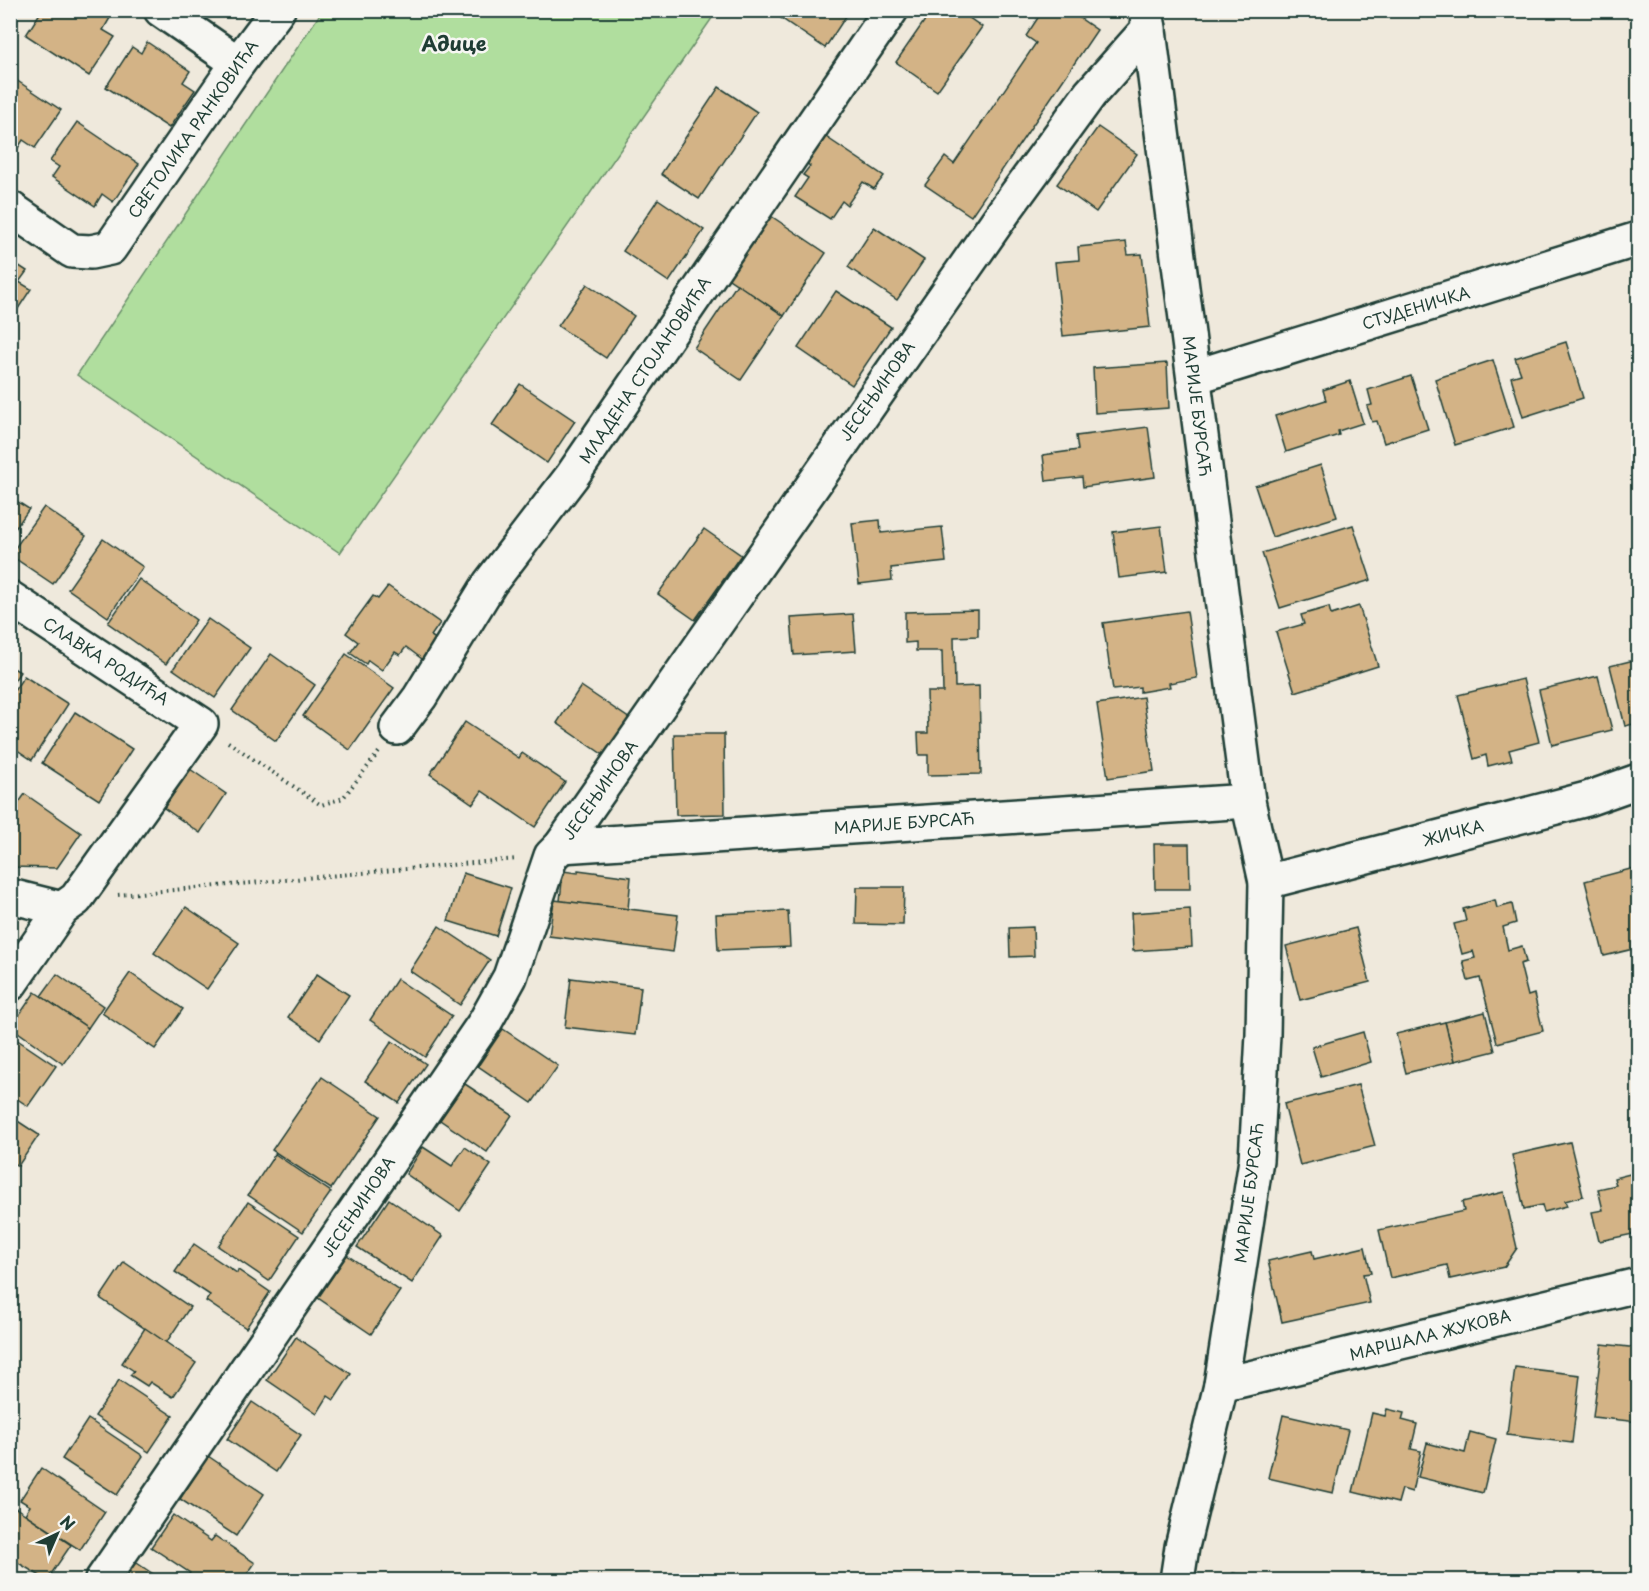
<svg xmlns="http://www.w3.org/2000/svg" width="1649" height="1591" font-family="'Playpen Sans',sans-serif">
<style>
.green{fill:#b0de9e;stroke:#688e69;stroke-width:1.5}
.building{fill:#d3b386;stroke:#1f3d34;stroke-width:1.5}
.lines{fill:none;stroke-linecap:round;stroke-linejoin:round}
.minor-casing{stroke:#1f3d34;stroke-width:38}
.path{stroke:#1f3d34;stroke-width:4;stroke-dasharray:1.5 4.5;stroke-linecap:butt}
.minor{stroke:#f6f6f2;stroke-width:33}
.labels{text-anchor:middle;stroke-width:5;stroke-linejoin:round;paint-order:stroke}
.street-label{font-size:16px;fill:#1f3d34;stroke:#f6f6f2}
.quarter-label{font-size:20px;font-weight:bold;fill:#1f3d34;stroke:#f6f6f2}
</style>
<rect width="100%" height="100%" fill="#efe9dc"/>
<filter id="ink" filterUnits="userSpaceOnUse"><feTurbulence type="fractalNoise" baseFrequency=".0167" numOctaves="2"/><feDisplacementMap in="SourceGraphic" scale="12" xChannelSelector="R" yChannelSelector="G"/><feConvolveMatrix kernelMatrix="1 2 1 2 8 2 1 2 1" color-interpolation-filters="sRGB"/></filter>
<g filter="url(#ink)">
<polygon class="green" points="322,11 717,11 340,553 77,375"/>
<g class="building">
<polygon points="42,10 98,10 110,18 103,30 115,37 89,76 26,35"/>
<polygon points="782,10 850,10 825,48 778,16"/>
<polygon points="932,10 958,10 982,27 937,91 896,62"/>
<polygon points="1043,10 1068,10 1097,30 971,216 925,185 945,157 954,164 1036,43 1026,36"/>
<polygon points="147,42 190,71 183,82 195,90 169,128 106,87 132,47 141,53"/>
<polygon points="10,76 61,110 35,148 23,140 16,151 10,148"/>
<polygon points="719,87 757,112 699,199 661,174"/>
<polygon points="77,122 139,164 113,202 102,194 95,206 52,177 59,167 50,161"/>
<polygon points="1098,127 1137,154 1096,212 1057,184"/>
<polygon points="817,131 884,176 874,189 863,182 847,205 842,201 830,219 795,197 808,178 803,175 810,166 799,158"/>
<polygon points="658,199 704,230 669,282 623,251"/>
<polygon points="768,214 826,253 784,316 726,277"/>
<polygon points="874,227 924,260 897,300 848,267"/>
<polygon points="1126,242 1128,255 1142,254 1150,327 1063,336 1055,262 1079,260 1078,247"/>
<polygon points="10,260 27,271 19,282 31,289 10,321"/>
<polygon points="587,284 634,316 606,358 558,326"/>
<polygon points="737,284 784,316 741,380 694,348"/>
<polygon points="836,291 891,327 852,385 798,348"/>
<polygon points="1566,342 1583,398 1523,417 1511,377 1521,374 1515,358"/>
<polygon points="1493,360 1514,427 1455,445 1435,379"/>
<polygon points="1167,363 1169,408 1095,413 1093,368"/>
<polygon points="1411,376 1428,429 1384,443 1377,421 1372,422 1367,406 1372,405 1368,390"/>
<polygon points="1350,381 1363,423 1338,431 1339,435 1286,452 1275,416 1326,400 1323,390"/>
<polygon points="520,384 575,421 547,463 492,425"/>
<polygon points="1148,427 1155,477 1083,487 1082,477 1046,481 1043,455 1078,450 1076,436"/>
<polygon points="1321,465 1337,517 1272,537 1255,486"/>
<polygon points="10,497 29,509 10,536"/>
<polygon points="44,507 86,536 53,584 10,555"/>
<polygon points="880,520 881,533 942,527 946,562 891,568 892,580 859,584 852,523"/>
<polygon points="1353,525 1371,580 1280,608 1262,553"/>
<polygon points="1161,526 1167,572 1119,578 1113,532"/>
<polygon points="704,529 741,555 695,620 658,594"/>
<polygon points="103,539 143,567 108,617 68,589"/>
<polygon points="139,579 196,620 166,664 108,623"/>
<polygon points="388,586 440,623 431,636 436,639 422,659 406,647 400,655 395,652 382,670 368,660 366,664 350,653 358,642 346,633 373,596 378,599"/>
<polygon points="1359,606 1378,666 1295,692 1276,632 1304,624 1301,615 1329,607 1331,615"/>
<polygon points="978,610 978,636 954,637 955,687 979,686 981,774 928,775 928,755 919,755 918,733 928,733 927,692 943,692 942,651 916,651 916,642 905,643 905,612"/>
<polygon points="1187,611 1197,678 1169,683 1170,687 1140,692 1140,687 1113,690 1103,623"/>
<polygon points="853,614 856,651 794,655 791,618"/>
<polygon points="208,619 250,648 215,698 173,669"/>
<polygon points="271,654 315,685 276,741 232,710"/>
<polygon points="346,654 394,688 350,750 303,716"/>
<polygon points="1638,659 1638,723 1625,726 1610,666"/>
<polygon points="10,666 20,672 10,687"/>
<polygon points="24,676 68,704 32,760 10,745 10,697"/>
<polygon points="1598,676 1612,730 1552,745 1539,690"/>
<polygon points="1523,679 1539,742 1509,750 1512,760 1488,766 1486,755 1474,759 1458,695"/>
<polygon points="581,686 630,719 605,756 557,723"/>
<polygon points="1143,697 1154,771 1108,778 1097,704"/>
<polygon points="75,712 132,749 99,800 42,763"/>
<polygon points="465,722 519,758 522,753 565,782 535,827 482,791 473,804 430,774"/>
<polygon points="674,734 724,734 725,814 676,815"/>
<polygon points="190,769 226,794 200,833 164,808"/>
<polygon points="25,794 81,833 57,868 10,867 10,815"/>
<polygon points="1154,844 1189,844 1190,889 1155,889"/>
<polygon points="1638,867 1638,948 1604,956 1585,881"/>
<polygon points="578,870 631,877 628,909 560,901 563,871 578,873"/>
<polygon points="463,873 511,888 496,936 448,921"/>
<polygon points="857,887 904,887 903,925 856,924"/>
<polygon points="554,900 678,915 673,952 549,936"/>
<polygon points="1495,900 1497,908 1512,904 1516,923 1503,927 1508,950 1522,946 1526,962 1520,964 1528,996 1534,994 1543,1031 1497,1043 1480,978 1468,981 1463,961 1475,958 1473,951 1462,954 1454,924 1466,921 1463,909"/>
<polygon points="186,907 239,943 207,989 154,953"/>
<polygon points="1190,909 1192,947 1133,951 1131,913"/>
<polygon points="788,911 790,947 718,950 716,914"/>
<polygon points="439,926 490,960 460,1005 410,971"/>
<polygon points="1033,927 1034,956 1010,957 1009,928"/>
<polygon points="1356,928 1370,982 1300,1000 1286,946"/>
<polygon points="130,973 183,1009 155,1049 102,1013"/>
<polygon points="57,974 103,1006 88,1028 41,996"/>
<polygon points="317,974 349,995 320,1039 288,1017"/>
<polygon points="571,978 641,987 635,1035 565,1027"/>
<polygon points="397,979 452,1016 425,1057 370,1020"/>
<polygon points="35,992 88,1028 63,1064 11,1027"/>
<polygon points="1485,1012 1495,1051 1455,1061 1445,1022"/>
<polygon points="1445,1022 1455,1061 1406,1073 1396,1034"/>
<polygon points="503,1029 558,1066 532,1103 478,1066"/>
<polygon points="1363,1032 1371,1062 1321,1077 1312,1047"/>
<polygon points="10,1035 56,1066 28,1106 10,1094"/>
<polygon points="392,1041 426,1064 399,1103 365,1081"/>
<polygon points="322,1077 380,1116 331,1189 272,1150"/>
<polygon points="465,1084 512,1115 487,1152 440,1120"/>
<polygon points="1358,1085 1375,1146 1300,1165 1284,1104"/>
<polygon points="10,1116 39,1135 18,1166 10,1161"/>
<polygon points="1570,1142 1583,1196 1565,1201 1567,1206 1544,1212 1542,1205 1524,1209 1512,1155"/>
<polygon points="423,1147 452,1166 465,1147 491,1165 460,1211 406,1174"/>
<polygon points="275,1154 331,1192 303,1232 248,1195"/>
<polygon points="1638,1172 1638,1233 1599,1241 1592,1212 1603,1210 1598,1189 1616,1185 1614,1178"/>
<polygon points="1504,1192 1517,1248 1504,1267 1450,1279 1447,1265 1390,1278 1379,1230 1464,1211 1462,1202"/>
<polygon points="389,1199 443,1236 412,1283 357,1247"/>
<polygon points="248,1202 299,1236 269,1281 218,1246"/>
<polygon points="194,1244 237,1273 238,1270 270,1292 246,1328 206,1301 210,1295 175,1272"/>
<polygon points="1365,1247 1371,1273 1363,1274 1370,1303 1282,1322 1268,1261 1312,1251 1314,1259"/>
<polygon points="347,1255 400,1291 371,1334 318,1298"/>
<polygon points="124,1262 190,1307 166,1343 100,1298"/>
<polygon points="145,1328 196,1363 173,1397 150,1382 147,1386 130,1375 134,1371 122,1363"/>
<polygon points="296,1337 351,1374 334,1400 328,1396 317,1414 267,1380"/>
<polygon points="1602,1344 1638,1348 1638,1422 1593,1417"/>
<polygon points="1515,1367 1580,1375 1572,1443 1507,1435"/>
<polygon points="119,1380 173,1416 149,1452 95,1416"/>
<polygon points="252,1402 301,1435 276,1472 227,1439"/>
<polygon points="1387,1409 1404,1413 1402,1420 1417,1424 1411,1449 1421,1451 1412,1492 1402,1489 1398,1503 1353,1492 1372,1413 1385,1416"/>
<polygon points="1283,1415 1348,1430 1333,1493 1268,1478"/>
<polygon points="88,1419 143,1456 117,1495 62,1459"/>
<polygon points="1470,1432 1496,1439 1483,1493 1418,1477 1427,1443 1465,1453"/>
<polygon points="208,1456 264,1494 236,1536 180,1499"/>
<polygon points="41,1468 105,1512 80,1550 25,1514 30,1506 20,1500"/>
<polygon points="16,1508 71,1545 47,1580 10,1558 10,1516"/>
<polygon points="173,1515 211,1541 215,1536 255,1563 243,1580 190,1580 186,1578 190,1573 151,1547"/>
<polygon points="128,1557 162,1580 112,1580"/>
<polygon points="1233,1573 1257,1577 1256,1580 1232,1580"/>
</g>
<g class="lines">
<defs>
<g id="minor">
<polyline points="161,10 238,63"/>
<polyline points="1147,15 1248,801 1266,882 1263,1035 1256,1160 1221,1385 1182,1547 1177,1580"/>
<polyline points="10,208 72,251 91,252 110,248 238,63 278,10"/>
<polyline points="1194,377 1638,239"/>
<polyline points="10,598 201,724 76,899 62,909 10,984"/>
<polyline points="397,728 420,697 490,583 572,476 891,10"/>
<polyline points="561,846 1248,801"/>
<polyline points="1266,882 1587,799 1638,781"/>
<polyline points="10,896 62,909"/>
<polyline points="1221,1385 1638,1285"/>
<polyline points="102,1580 485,1022 510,977 551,856 561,846 1008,206 1090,94 1149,28"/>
</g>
</defs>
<use href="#minor" class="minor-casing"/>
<g class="path">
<polyline points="228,742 321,805 343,798 379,752"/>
<polyline points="118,895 517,859"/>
</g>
<use href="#minor" class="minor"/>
</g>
</g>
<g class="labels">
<g class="street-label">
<text transform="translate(193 129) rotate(-55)" y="6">СВЕТОЛИКА РАНКОВИЋА</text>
<text transform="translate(1416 308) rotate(-17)" y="6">СТУДЕНИЧКА</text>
<text transform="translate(645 370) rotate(-56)" y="6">МЛАДЕНА СТОЈАНОВИЋА</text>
<text transform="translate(877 391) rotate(-55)" y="6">ЈЕСЕЊИНОВА</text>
<text transform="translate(1197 406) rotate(83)" y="6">МАРИЈЕ БУРСАЋ</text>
<text transform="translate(106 661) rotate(33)" y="6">СЛАВКА РОДИЋА</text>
<text transform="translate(600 790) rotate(-55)" y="6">ЈЕСЕЊИНОВА</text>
<text transform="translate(904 823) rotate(-4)" y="6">МАРИЈЕ БУРСАЋ</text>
<text transform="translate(1453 833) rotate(-15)" y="6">ЖИЧКА</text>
<text transform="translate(1249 1193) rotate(-83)" y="6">МАРИЈЕ БУРСАЋ</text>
<text transform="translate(358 1207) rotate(-56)" y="6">ЈЕСЕЊИНОВА</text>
<text transform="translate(1430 1335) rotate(-14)" y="6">МАРШАЛА ЖУКОВА</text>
</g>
<g class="quarter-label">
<text x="454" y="51">Адице</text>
</g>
</g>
<rect width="1649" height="1591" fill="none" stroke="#f6f6f2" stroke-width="36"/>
<rect x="18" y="18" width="1613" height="1555" fill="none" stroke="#1f3d34" stroke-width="2" filter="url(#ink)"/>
<g transform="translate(57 1534) rotate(44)" stroke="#f6f6f2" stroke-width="4.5" paint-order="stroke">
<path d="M0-4.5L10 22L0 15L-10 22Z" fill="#1f3d34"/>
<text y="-9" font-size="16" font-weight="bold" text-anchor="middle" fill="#1f3d34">N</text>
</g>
</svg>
